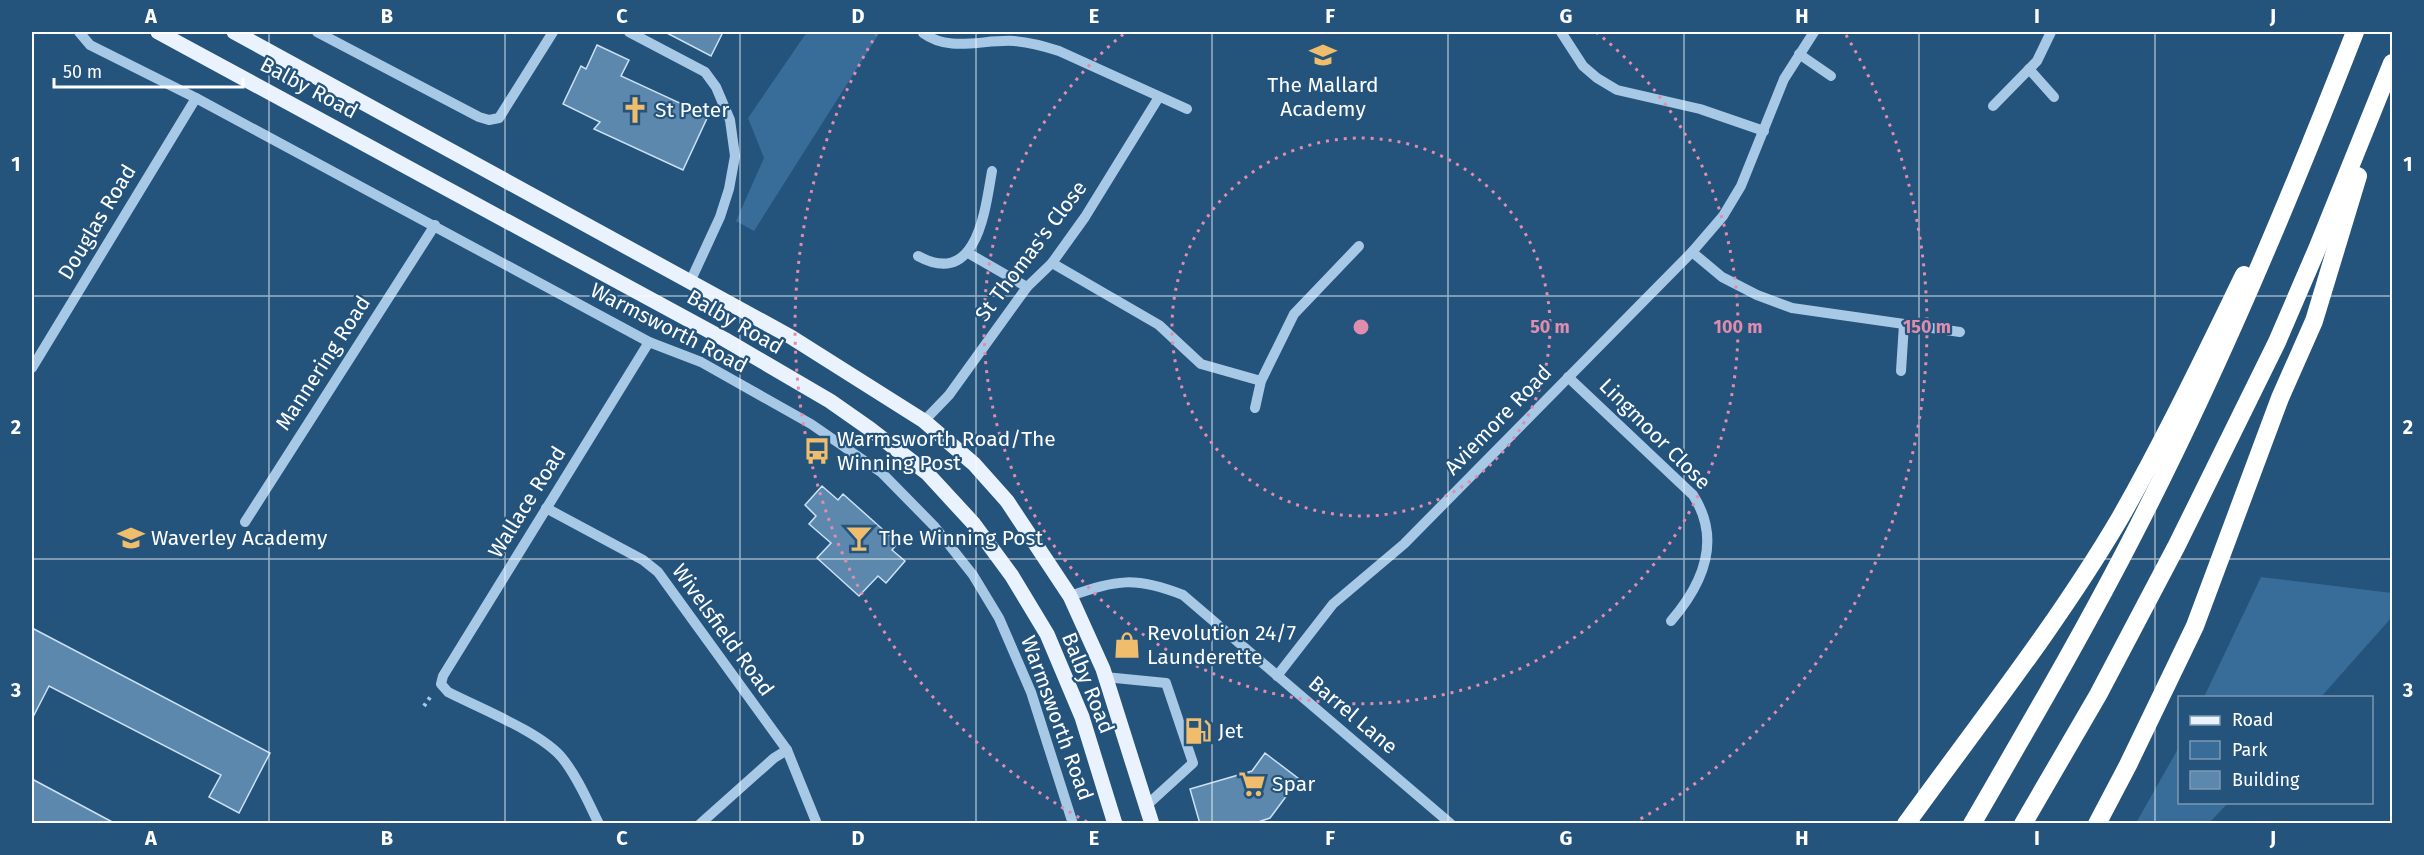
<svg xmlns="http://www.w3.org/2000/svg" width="2424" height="855" font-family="'Fira Sans',sans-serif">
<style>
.green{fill:#386c99}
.building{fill:#5d88ad;stroke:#cbe1f4;stroke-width:1.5}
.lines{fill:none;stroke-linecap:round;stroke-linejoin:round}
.path{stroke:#a8c9e5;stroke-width:4;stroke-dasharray:3 4.5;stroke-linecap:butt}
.minor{stroke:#a8c9e5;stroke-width:10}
.major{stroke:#e9f2fd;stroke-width:15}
.highway{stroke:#fff;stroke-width:18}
.grid{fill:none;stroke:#fff;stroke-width:1.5;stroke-opacity:0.55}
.ring{fill:none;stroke:#e08cad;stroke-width:3;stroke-dasharray:3 6}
.labels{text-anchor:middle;stroke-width:4.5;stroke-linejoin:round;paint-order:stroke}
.poi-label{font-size:21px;fill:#fff;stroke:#24537c;text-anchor:start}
.street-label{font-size:21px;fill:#fff;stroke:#24537c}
.centre{fill:#e08cad;stroke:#24537c;stroke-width:3}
.ring-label{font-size:18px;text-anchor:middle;font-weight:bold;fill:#e08cad;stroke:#24537c;stroke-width:4.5;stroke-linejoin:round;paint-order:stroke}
.neatline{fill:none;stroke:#fff;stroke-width:2}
.grid-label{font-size:20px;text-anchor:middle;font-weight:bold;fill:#fff}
</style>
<rect width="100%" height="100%" fill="#24537c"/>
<g class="green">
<polygon points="807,32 880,32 754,231 736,221 764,158 748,118"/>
<polygon points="2261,577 2392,593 2392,617 2321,697 2204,697"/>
<polygon points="2179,747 2180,802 2228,803 2209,823 2136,823"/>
</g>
<g class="building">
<polygon points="665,32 723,32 711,56"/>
<polygon points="597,45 629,60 621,76 708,116 683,170 594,129 600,122 563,104 581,66 586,69"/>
<polygon points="822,486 838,500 843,494 880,527 898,543 892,550 905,561 886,583 878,576 859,596 817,558 831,543 809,524 816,516 805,505"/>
<polygon points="32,628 270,753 239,813 209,797 221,775 49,686 32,719"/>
<polygon points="1265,753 1299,779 1270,818 1252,824 1200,824 1190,789 1252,771"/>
<polygon points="32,779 116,824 32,824"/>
</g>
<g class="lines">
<polyline class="path" points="424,706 431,696"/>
<g class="minor">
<polyline points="79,32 90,45 196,98 649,342 701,362 811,424 882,473 935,527 973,575 999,618 1031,692 1073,824"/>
<polyline points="317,32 479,117 489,120 499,118 553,32"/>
<polyline points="629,32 705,72 716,87 730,120 735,156 729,189 720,217 690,282"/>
<polyline points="1561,32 1583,66 1597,78 1617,90 1700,109 1764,131"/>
<path d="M923 33C950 53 983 39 1014 41 1030 42 1044 46 1059 51L1187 109"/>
<polyline points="1799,54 1831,76"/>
<polyline points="2029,69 2054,97"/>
<polyline points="1993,106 2037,61 2051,32"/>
<polyline points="1692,252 1722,277 1757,295 1792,308 1960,332"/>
<polyline points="968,253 1027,287"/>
<path d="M918 256C977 288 985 211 992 171"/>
<polyline points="1052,263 1159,325 1201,364 1261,381"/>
<polyline points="32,368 196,98"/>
<polyline points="1901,371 1904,324"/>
<path d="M1568 377 1693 495C1722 540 1703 584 1671 621"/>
<polyline points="1255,408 1261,381 1294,314 1359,246"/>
<polyline points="924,421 949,395 1027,287 1052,263 1085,217 1159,97"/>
<polyline points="546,508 643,560 658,572 787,750 817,824"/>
<polyline points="245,522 435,225"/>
<path d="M1070 596C1118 580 1134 576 1183 595L1451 824"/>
<polyline points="1277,676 1333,604 1404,544 1692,252 1723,216 1741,186 1784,79 1814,32"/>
<polyline points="1105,677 1166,683 1193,763 1147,805"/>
<path d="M599 824C588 802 578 778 563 759 543 733 479 708 448 692L441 684 443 676 649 342"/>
<polyline points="700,824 774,758 787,750"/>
</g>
<g class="major">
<polyline points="158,32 724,339 830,401 870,429 927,473 973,523 1012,576 1047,634 1082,717 1115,824"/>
<polyline points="234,32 791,337 924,421 974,464 1007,501 1070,596 1103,669 1152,824"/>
</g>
<g class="highway">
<path d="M1906 824C1979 723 2057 625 2120 518 2165 439 2204 357 2244 275"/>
<path d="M1972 824C2028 727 2085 630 2136 530 2219 368 2289 201 2355 32"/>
<polyline points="2023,824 2098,695 2177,545 2277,342 2317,249 2392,63"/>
<polyline points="2097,824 2128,765 2195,626 2280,398 2314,321 2358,176"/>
</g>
</g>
<path class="grid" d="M269 32V824M505 32V824M740 32V824M976 32V824M1212 32V824M1448 32V824M1684 32V824M1919 32V824M2155 32V824M32 296H2392M32 559H2392"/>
<g class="ring">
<circle cx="1361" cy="327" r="189"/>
<path d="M1596 32A377 377 0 1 1 1126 32"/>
<path d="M1087 822A566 566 0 0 1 876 35M1846 35A566 566 0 0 1 1635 822"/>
</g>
<defs>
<symbol id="school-bare" viewBox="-9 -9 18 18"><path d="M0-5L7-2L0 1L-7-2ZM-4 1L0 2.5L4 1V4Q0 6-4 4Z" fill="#efbd6c" stroke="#24537c" stroke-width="2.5" paint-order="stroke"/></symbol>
<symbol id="church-bare" viewBox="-9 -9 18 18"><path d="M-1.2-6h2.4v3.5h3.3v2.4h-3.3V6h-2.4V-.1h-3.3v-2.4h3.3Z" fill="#efbd6c" stroke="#24537c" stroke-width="2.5" paint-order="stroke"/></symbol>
<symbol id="bus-bare" viewBox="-9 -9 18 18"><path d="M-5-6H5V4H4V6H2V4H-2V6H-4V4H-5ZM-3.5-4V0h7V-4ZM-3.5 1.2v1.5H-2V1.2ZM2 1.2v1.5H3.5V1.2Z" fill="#efbd6c" stroke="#24537c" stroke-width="2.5" paint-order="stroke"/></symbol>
<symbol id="bar-bare" viewBox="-9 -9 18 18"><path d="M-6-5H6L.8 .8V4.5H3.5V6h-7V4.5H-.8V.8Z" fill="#efbd6c" stroke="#24537c" stroke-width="2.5" paint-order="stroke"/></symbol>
<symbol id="shop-bare" viewBox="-9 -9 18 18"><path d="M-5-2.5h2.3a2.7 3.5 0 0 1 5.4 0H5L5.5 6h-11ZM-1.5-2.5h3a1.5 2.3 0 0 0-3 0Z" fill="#efbd6c" stroke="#24537c" stroke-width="2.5" paint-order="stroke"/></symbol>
<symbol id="fuel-bare" viewBox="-9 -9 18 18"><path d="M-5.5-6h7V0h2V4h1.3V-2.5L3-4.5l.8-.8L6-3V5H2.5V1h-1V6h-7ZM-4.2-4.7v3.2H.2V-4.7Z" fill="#efbd6c" stroke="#24537c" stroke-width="2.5" paint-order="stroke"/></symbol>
<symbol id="supermarket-bare" viewBox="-9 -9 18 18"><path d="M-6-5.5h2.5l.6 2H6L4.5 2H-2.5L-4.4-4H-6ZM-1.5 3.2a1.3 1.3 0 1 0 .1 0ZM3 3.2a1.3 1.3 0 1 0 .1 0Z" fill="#efbd6c" stroke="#24537c" stroke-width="2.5" paint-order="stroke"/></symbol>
</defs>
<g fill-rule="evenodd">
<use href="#school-bare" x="1304" y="36" width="38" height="38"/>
<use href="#church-bare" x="616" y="91" width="38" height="38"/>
<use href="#bus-bare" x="798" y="432" width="38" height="38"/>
<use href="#school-bare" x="112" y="519" width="38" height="38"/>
<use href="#bar-bare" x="840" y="519" width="38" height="38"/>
<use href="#shop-bare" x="1108" y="626" width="38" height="38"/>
<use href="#fuel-bare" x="1179" y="712" width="38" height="38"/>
<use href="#supermarket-bare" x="1233" y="765" width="38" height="38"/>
</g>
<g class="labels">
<g class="poi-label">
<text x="1323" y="92" text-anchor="middle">The Mallard<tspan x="1323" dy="24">Academy</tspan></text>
<text x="655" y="117">St Peter</text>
<text x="837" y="446">Warmsworth Road/The<tspan x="837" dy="24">Winning Post</tspan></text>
<text x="151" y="545">Waverley Academy</text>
<text x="879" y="545">The Winning Post</text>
<text x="1147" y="640">Revolution 24/7<tspan x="1147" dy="24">Launderette</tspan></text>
<text x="1218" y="738">Jet</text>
<text x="1272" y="791">Spar</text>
</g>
<g class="street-label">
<text transform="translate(309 88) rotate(28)" y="7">Balby Road</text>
<text transform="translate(97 222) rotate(-59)" y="7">Douglas Road</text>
<text transform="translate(1031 251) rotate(-53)" y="7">St Thomas's Close</text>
<text transform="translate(735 322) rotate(30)" y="7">Balby Road</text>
<text transform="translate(669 328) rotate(27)" y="7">Warmsworth Road</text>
<text transform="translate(323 363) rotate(-57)" y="7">Mannering Road</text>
<text transform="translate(1498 420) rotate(-46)" y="7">Aviemore Road</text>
<text transform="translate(1655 434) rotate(45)" y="7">Lingmoor Close</text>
<text transform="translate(527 502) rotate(-58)" y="7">Wallace Road</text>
<text transform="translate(723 630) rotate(54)" y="7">Wivelsfield Road</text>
<text transform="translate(1088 683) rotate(68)" y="7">Balby Road</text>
<text transform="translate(1353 715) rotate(40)" y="7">Barrel Lane</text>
<text transform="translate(1057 718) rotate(70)" y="7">Warmsworth Road</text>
</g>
</g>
<circle cx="1361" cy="327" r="9" class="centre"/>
<g class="ring-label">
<text x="1550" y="333">50 m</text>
<text x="1738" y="333">100 m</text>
<text x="1927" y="333">150 m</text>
</g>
<rect width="2424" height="855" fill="none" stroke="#24537c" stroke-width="66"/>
<rect x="2178" y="696" width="195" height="108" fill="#24537c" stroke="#7c98b0" stroke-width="1.5"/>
<rect x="2190" y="716" width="30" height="9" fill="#e9f2fd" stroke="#7c98b0" stroke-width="1.5"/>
<text x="2232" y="726" font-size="18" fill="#ffffff">Road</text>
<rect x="2190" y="741" width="30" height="18" fill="#386c99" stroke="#7c98b0" stroke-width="1.5"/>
<text x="2232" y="756" font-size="18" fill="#ffffff">Park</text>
<rect x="2190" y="771" width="30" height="18" fill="#5d88ad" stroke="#7c98b0" stroke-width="1.5"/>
<text x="2232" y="786" font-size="18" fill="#ffffff">Building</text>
<path d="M54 78v9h189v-9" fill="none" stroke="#ffffff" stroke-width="3"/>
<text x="63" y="78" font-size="18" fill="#ffffff" stroke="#24537c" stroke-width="4.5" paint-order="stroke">50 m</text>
<rect x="33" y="33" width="2358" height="789" class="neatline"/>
<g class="grid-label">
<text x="151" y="23">A</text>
<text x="387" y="23">B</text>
<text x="622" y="23">C</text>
<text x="858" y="23">D</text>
<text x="1094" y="23">E</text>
<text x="1330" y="23">F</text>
<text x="1566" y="23">G</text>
<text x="1802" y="23">H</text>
<text x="2037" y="23">I</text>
<text x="2273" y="23">J</text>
<text x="16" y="171">1</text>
<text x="2408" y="171">1</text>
<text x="16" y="434">2</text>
<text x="2408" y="434">2</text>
<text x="16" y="697">3</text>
<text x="2408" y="697">3</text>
<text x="151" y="845">A</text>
<text x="387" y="845">B</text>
<text x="622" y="845">C</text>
<text x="858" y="845">D</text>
<text x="1094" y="845">E</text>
<text x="1330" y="845">F</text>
<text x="1566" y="845">G</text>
<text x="1802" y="845">H</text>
<text x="2037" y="845">I</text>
<text x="2273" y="845">J</text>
</g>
</svg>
